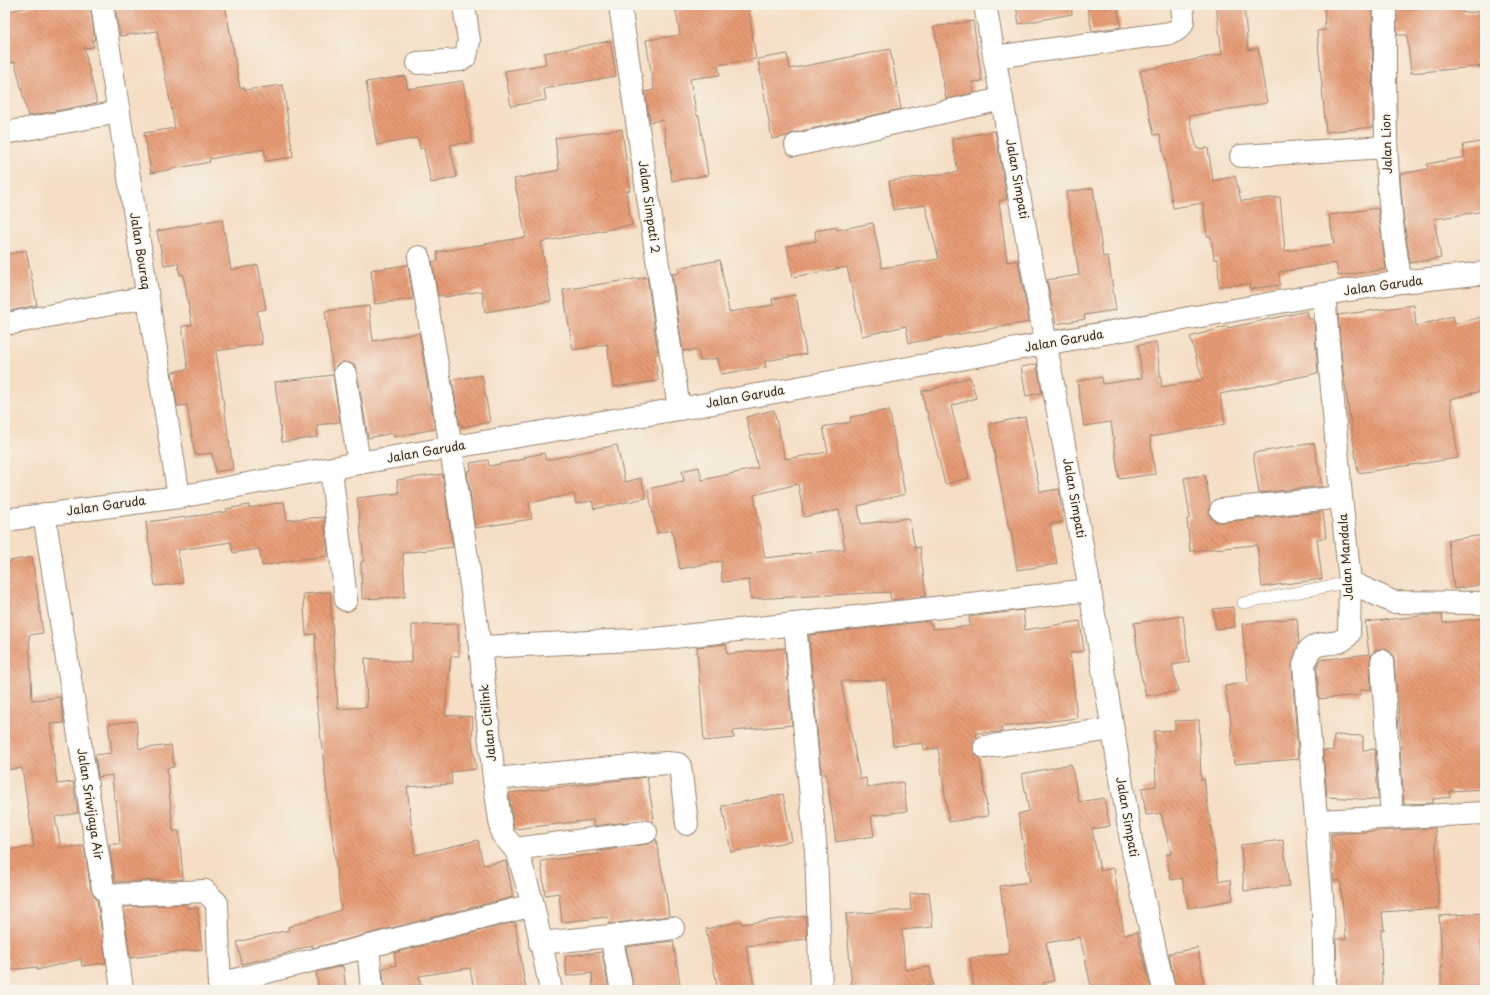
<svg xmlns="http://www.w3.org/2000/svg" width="1490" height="995" font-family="'Playpen Sans',sans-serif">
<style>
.building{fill:url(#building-back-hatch);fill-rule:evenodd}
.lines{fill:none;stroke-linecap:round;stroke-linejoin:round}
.lane-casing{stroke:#988471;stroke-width:12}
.street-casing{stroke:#988471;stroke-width:24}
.secondary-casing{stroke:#988471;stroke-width:24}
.lane{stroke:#fff;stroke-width:11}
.street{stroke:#fff;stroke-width:22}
.secondary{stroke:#fff;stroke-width:22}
.labels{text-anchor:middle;stroke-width:3;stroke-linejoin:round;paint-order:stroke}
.street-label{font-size:12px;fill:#3b2a1e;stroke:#f7f3e8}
</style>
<defs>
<pattern id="building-back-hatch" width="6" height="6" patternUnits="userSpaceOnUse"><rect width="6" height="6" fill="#e79b75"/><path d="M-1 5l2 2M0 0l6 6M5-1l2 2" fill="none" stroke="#bc7f5f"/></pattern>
</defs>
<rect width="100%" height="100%" fill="#f7f3e8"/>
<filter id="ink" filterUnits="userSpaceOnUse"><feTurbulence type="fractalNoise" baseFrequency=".025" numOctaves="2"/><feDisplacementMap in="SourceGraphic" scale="8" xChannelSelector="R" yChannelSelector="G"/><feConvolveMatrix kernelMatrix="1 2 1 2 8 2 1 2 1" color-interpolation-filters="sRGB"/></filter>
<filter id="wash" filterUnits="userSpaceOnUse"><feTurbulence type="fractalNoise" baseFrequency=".012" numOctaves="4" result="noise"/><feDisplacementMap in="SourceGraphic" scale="16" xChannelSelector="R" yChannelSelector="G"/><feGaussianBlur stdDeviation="0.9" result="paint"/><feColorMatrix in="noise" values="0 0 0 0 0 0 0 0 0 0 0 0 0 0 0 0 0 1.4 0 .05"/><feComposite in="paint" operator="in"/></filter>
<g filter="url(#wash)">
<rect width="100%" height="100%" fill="#f5dec4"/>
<g id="blocks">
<g class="building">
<polygon points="38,5 90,5 95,40 92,40 94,47 84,48 97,103 28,116 15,62 5,64 5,12"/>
<polygon points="115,5 225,5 240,88 244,87 245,90 283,85 293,157 266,161 264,149 209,159 210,162 151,173 144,133 175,128 157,31 120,36"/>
<polygon points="716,5 748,5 756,59 718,65 720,75 690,79 697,116 699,116 708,175 672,181 663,120 650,122 645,92 654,90 646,40 680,35 676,11"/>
<polygon points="1016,5 1071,5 1072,14 1019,24"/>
<polygon points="1087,5 1117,5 1121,27 1092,31"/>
<polygon points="1216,5 1244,5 1248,50 1258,48 1267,103 1189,116 1197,149 1208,148 1213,181 1235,176 1241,201 1280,197 1285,251 1334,244 1329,215 1378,208 1386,269 1338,276 1336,263 1279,272 1280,285 1250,289 1249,284 1219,286 1218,259 1214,259 1211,236 1207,236 1203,203 1173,208 1160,134 1154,135 1140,71 1222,54"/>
<polygon points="1324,5 1372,5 1373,127 1326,132 1317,31 1325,30"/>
<polygon points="1439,5 1462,5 1463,13 1485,11 1485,66 1411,73 1407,35 1397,35 1397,9 1439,7"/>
<polygon points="973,21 982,81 972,82 974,93 946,99 934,27"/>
<polygon points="610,41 616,76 544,89 546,100 511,106 505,71 546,64 544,53"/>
<polygon points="890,49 901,109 793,133 787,136 772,139 758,59 787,54 790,69"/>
<polygon points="405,76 408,89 463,81 472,142 450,145 457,177 431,183 424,148 420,149 418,138 377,145 366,82"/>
<polygon points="622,129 630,190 626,191 632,225 541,242 551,301 485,312 482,291 444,297 444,295 438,296 432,262 438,261 437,252 526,237 514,179 559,170 555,138"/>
<polygon points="995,131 1007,199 999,201 1007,262 1018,260 1029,322 909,343 906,326 862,336 847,267 793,277 787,246 816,241 815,231 836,227 837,230 873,223 882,268 939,259 925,205 893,210 889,181 958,172 952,139"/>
<polygon points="1485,141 1485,211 1434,219 1441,258 1410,263 1403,212 1400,174 1428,169 1427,164 1465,157 1463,145"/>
<polygon points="1093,188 1103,257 1108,256 1116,310 1084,315 1085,319 1056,324 1047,280 1079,275 1066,192"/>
<polygon points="222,219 231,270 258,265 266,309 257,311 262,344 216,351 233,469 215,472 212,453 195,455 187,405 177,406 172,372 188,369 182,326 192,325 183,274 180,275 178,263 164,265 157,231"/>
<polygon points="26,250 37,305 10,311 5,313 5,255"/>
<polygon points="720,260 729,312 773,305 772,299 796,295 806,354 765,361 766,367 721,374 718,358 700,361 698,350 688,351 688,350 683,351 672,274 679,273 678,268"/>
<polygon points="408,265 413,299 375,304 371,270"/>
<polygon points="647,277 658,354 655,355 658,381 613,387 607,344 573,350 563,290"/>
<polygon points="1414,305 1416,326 1453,316 1455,324 1485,316 1485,390 1450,399 1458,458 1358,473 1343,371 1338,315"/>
<polygon points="369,306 373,341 419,333 435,429 394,437 393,433 368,438 357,372 355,366 350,363 343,362 337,365 333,371 325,311"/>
<polygon points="1307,311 1309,319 1314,319 1318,373 1220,394 1225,424 1150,437 1155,474 1119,479 1111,422 1084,426 1077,381 1102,377 1103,384 1142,378 1138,345 1156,342 1162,387 1203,380 1190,337 1228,326 1228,328"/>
<polygon points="1037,364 1042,393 1026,396 1021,367"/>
<polygon points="333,375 340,422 317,425 318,437 282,442 275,382"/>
<polygon points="482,375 490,422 462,427 462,425 460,425 452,380"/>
<polygon points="970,377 976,398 951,406 969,478 945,484 927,411 926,411 922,391 933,389"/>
<path d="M774 410 785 459 828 452 823 427 851 422 850 417 889 410 905 494 858 506 861 524 909 518 915 548 920 547 926 596 891 600 890 592 751 599 749 580 722 582 721 561 680 569 672 530 657 533 648 489 684 481 682 471 699 467 702 480 758 468 746 417ZM798 484 804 517 839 510 845 549 765 558 754 495Z"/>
<polygon points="1025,417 1040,492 1059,489 1063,522 1050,524 1057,564 1017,570 1011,529 1009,530 989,424"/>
<polygon points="1314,443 1322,486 1259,493 1253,453"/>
<polygon points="617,445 625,482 641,478 646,498 594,509 592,501 576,504 574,494 529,503 532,519 475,528 467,471 471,470 470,463 488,460 489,466 525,459 524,457 544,453 546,460"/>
<polygon points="442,474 453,547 403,553 405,597 362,599 361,562 364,561 357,498 399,493 397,480"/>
<polygon points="1205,475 1210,505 1209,512 1211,518 1216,522 1222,522 1323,512 1326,538 1317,539 1322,579 1262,587 1257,545 1190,551 1187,519 1190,518 1184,478"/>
<polygon points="284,502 287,520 324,517 328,556 300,559 262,566 259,549 233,553 231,542 178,550 183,583 155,586 146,522 227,512 226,509 249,505 249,508"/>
<polygon points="1485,535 1485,584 1454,589 1448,540"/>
<polygon points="32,557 43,633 29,635 32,700 60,697 64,723 50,724 57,784 73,782 78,813 55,817 61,848 84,846 91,890 97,900 106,963 82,966 81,959 37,970 37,967 9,970 5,939 5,850 34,847 22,768 5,770 5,562"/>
<polygon points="330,592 338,709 367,707 365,658 412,663 412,625 458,624 459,656 451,656 445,715 473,717 472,740 476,769 451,772 452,784 407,787 415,855 478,840 483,865 506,861 513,897 313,948 312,945 284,954 242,964 237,942 289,930 288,927 341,910 316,697 318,698 315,634 306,635 303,594"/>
<polygon points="1233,607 1235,627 1216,629 1213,609"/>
<polygon points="1023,610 1025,630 1080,621 1084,651 1070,653 1077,718 1001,727 1002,732 976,733 977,738 973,743 973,749 975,754 980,758 988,816 949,822 938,748 924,750 923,743 893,746 886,680 841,681 860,779 866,778 867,787 903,782 907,811 871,816 874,836 836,842 826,774 822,774 820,764 809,635 929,621 929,624 932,624 933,629 970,626 969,617"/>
<polygon points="1429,615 1442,615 1443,623 1485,618 1485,789 1450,791 1450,797 1433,799 1433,803 1404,804 1400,747 1402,747 1394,660 1393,654 1388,650 1382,649 1375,650 1371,655 1370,662 1371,689 1360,690 1360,695 1319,699 1317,667 1319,660 1369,654 1365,622"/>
<polygon points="1183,616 1189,662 1172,665 1178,691 1146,696 1140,671 1134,623"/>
<polygon points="1297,618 1299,643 1292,666 1298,759 1234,764 1230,713 1229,713 1225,686 1248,682 1242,624"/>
<polygon points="726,644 727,654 785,648 792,725 733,731 734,738 704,741 697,647"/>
<polygon points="1199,720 1201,780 1204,779 1219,881 1230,880 1233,900 1188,908 1182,878 1171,880 1166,855 1171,854 1161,813 1146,815 1142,788 1156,786 1154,731 1175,730 1175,721"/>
<polygon points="136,721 139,749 171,745 174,767 167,768 173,831 179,831 183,879 115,882 109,844 120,844 116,800 114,800 112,775 98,777 95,755 112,753 108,724"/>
<polygon points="1334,735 1363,736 1363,750 1375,749 1378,800 1327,797 1323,750 1333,751"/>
<polygon points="1071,764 1079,802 1104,798 1110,826 1092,829 1100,871 1114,868 1124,935 1137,932 1151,990 1092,990 1080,937 1046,943 1054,981 1043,983 1045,990 974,990 970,958 1009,954 1009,952 1010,951 1000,886 1030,882 1018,814 1029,811 1022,774"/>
<polygon points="647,777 654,818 652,818 653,822 644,820 594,826 593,820 514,829 509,793"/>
<polygon points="783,794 792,841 731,852 722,806"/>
<polygon points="1435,828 1439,908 1382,912 1384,930 1381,930 1382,990 1337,990 1336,939 1346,939 1340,880 1334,881 1331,834"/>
<polygon points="656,839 666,893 669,916 609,924 608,917 562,922 559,893 545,895 541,861 599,854 598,851 648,844 653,842"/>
<polygon points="1283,840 1289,886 1244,891 1241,845"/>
<polygon points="929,892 933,927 902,930 905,970 930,967 933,985 922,986 922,990 852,990 846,914 911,910 910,894"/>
<polygon points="186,904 187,908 197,907 202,949 130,958 123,907"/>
<polygon points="1485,913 1485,941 1481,941 1485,990 1441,990 1441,968 1443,967 1439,916"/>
<polygon points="805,916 807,939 746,946 755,990 718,990 706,929 741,921 741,924"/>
<polygon points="515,922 526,990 474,990 470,968 419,976 422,990 384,990 383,968 396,965 394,953"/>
<polygon points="673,941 681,990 634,990 626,947"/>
<polygon points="1198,948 1205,990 1176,990 1169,953"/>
<polygon points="602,952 609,990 593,990 592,973 567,976 565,956"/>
<polygon points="343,966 346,990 319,990 316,972"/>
</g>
</g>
</g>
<g filter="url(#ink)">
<use href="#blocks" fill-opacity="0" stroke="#988471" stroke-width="1"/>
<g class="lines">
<defs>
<polyline id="lane" points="1243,603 1350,582"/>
<g id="street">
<polyline points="102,5 179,497"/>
<polyline points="620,5 679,409"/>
<polyline points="985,5 1090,590 1133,852 1164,990"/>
<path d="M1385 5C1385 98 1383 191 1401 282"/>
<path d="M994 57 1171 33C1187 26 1183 19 1182 5"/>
<polyline points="418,63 460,60 466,56 469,41 464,5"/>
<polyline points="5,133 119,112"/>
<polyline points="796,145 1002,99"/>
<polyline points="1241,156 1385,147"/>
<polyline points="419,257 451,448 480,647 494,779 502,834 515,849 519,857 533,905 551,990"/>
<path d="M1324 294 1341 497 1350 582 1349 634C1341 645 1330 642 1318 645 1315 646 1312 648 1309 650L1304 665 1323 910 1325 990"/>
<polyline points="12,323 147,297"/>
<polyline points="345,374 359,463"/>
<polyline points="331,469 346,600"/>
<polyline points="1221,510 1341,497"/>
<polyline points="44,514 103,888 109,894 118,895 205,891 217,903 220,990"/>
<polyline points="1350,582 1393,602 1485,603"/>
<polyline points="480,647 655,639 795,624"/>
<polyline points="1382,661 1392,816"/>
<polyline points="985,747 1112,729"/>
<polyline points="494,779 666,763 678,764 680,766 687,824"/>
<polyline points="1317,821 1485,813"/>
<polyline points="515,849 646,832"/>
<polyline points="109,894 122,990"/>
<polyline points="611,936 622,990"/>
<polyline points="540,943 611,936 673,928"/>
<polyline points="368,946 372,990"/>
<polyline points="219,984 533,905"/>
<polyline points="821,990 816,852 795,624 1090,590"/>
</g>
<polyline id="secondary" points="5,520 179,497 359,463 679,409 1324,294 1401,282 1485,273"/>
</defs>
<use href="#lane" class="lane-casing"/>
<use href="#street" class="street-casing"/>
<use href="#secondary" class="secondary-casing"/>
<use href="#lane" class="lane"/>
<use href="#street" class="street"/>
<use href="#secondary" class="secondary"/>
</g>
</g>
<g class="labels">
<g class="street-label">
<text transform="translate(1387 144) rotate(-92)" y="4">Jalan Lion</text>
<text transform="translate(1017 179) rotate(80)" y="4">Jalan Simpati</text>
<text transform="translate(649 207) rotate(82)" y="4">Jalan Simpati 2</text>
<text transform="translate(140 251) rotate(81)" y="4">Jalan Bouraq</text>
<text transform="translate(1383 286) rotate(-8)" y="4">Jalan Garuda</text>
<text transform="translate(1064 341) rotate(-10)" y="4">Jalan Garuda</text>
<text transform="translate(745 397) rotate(-10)" y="4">Jalan Garuda</text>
<text transform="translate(426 452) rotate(-10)" y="4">Jalan Garuda</text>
<text transform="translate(1074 498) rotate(80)" y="4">Jalan Simpati</text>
<text transform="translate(106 506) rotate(-8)" y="4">Jalan Garuda</text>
<text transform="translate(1346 557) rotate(-94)" y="4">Jalan Mandala</text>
<text transform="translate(488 723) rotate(-96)" y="4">Jalan Citilink</text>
<text transform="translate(90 804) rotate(81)" y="4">Jalan Sriwijaya Air</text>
<text transform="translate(1127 817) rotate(80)" y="4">Jalan Simpati</text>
</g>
</g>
<rect width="1490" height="995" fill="none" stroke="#f7f3e8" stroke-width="20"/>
</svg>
